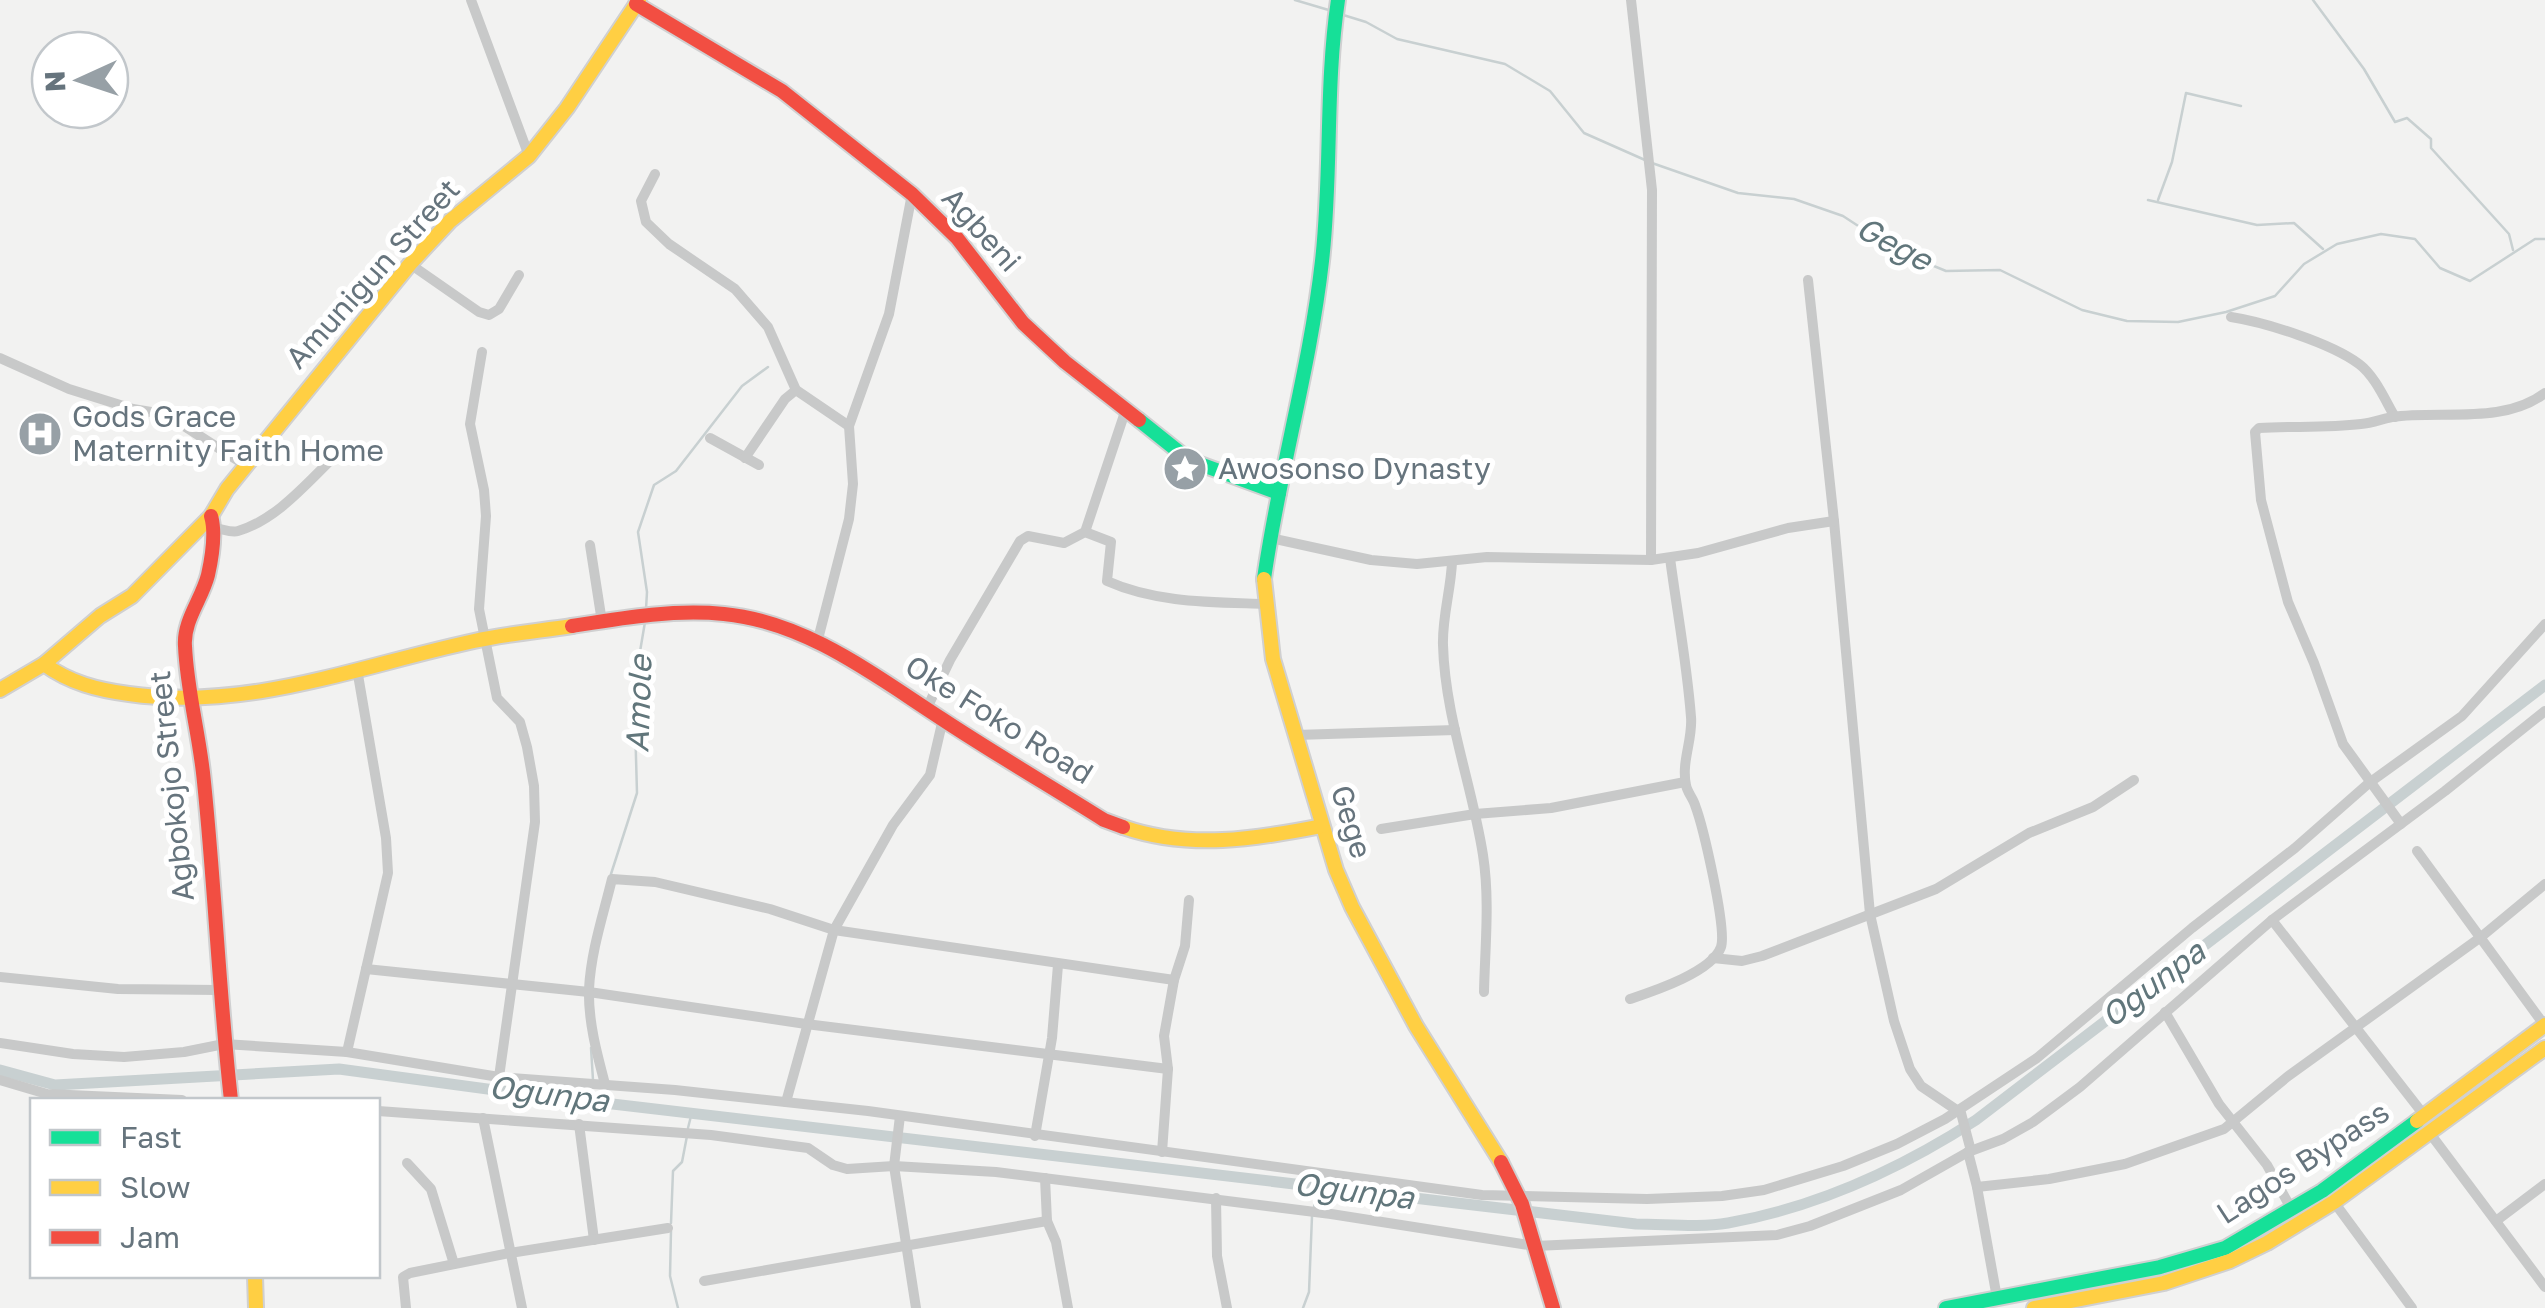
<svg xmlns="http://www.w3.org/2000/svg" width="2545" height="1308" font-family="'Golos Text',sans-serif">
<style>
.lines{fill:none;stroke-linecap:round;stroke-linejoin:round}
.stream{stroke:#c8d0d1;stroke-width:2.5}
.canal{stroke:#c8d0d1;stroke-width:11}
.fast-casing{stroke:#d0d0d1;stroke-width:18}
.slow-casing{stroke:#d0d0d1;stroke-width:18}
.jam-casing{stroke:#d0d0d1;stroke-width:18}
.street{stroke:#c8c9c9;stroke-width:10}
.fast{stroke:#16e098;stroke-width:14}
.slow{stroke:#ffcf43;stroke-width:14}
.jam{stroke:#f24e42;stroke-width:14}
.labels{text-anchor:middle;stroke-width:10;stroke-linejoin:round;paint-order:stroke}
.street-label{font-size:30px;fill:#66747d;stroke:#fff}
.poi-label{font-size:30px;fill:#66747d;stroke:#fff;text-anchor:start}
.water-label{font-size:32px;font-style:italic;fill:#61767b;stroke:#fff}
</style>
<rect width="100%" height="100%" fill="#f2f2f1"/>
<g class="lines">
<g class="stream">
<polyline points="1295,0 1332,11"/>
<polyline points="2313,0 2364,69 2395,122 2407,118 2431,139 2431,148 2509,234 2513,250"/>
<polyline points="1340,14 1366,22 1397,39 1505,64 1550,91 1584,133 1645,160"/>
<polyline points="1652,163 1738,193 1794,199 1843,216 1895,250 1946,271 2000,270 2082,310 2127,321 2178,322 2226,312 2275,296 2304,264 2337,244 2381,234 2415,239 2440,268 2470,281 2535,239 2545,239"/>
<polyline points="2148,200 2257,225 2294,223 2323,249"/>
<polyline points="2158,200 2172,162 2186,93 2241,106"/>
<polyline points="646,609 647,592 638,532 654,485 676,471 742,386 768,367"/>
<polyline points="611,874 637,793 634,687 645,622"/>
<polyline points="591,1048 593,1080"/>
<polyline points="688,1128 692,1112"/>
<polyline points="1314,1208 1316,1187"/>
<polyline points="671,1223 673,1171 682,1162 687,1136"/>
<polyline points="671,1231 670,1276 678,1308"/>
<polyline points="1303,1308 1309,1292 1312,1216"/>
</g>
<path class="canal" d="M0 1070 55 1085 339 1069 510 1092 1636 1224C1666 1224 1699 1228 1728 1223 1818 1207 1900 1169 1976 1120L2545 685"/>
<defs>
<g id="fast">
<polyline points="1139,420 1189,460 1279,493"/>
<path d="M1264 579C1279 472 1310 368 1322 261 1332 174 1325 87 1338 0"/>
<polyline points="1946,1308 2160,1267 2225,1248 2322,1191 2417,1121"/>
</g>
<g id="slow">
<polyline points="1264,579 1273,659 1336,870 1352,907 1416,1026 1501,1162"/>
<path d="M44 664C70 683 98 690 129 694 249 711 358 666 474 641 506 634 539 631 572 626"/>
<polyline points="0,690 44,664 100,616 132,596 211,516 227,489 410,264 450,221 529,156 567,108 639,0"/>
<path d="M1123 827C1189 850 1256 839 1322 826"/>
<polyline points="2417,1121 2545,1025"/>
<polyline points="255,1276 256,1308"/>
<polyline points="2034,1308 2164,1283 2230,1261 2267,1243 2334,1202 2545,1048"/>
</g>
<g id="jam">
<polyline points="636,4 782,91 912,194 957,238 1023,323 1065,362 1139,420"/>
<path d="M211 516C216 533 212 557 208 575 202 599 183 621 185 646 187 692 200 737 204 782 215 888 219 994 231 1100"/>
<path d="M572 626C622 618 673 609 724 614 806 622 874 675 942 719 995 754 1050 786 1104 820L1123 827"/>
<polyline points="1501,1162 1522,1204 1553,1308"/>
</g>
</defs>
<use href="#fast" class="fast-casing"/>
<use href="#slow" class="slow-casing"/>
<use href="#jam" class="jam-casing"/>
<g class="street">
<polyline points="471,0 529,156"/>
<polyline points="1631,0 1652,190 1651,560"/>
<polyline points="655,174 641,201 646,222 669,244 735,289 768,327 796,390 849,426"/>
<polyline points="410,264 479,312 489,315 499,309 519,275"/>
<polyline points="1808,280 1834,521 1870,914 1894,1021 1910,1069 1921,1086 1961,1113 1971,1151 1968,1152 1977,1187 1997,1298"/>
<path d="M2231 317C2264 322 2331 343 2359 364 2375 376 2385 400 2395 417"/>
<polyline points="482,352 470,424 484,490 486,516 479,609 497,698 520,722 527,747 534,786 535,822 499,1077"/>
<polyline points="0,358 69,389 133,409 157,413 181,424 245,465"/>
<polyline points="710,438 759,465"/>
<polyline points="745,458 785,399 796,390"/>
<path d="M215 528C223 529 231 533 238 531 276 520 306 484 333 458"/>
<polyline points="1085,532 1126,409"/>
<polyline points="1270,538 1371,560 1417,564 1487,557 1651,560 1698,553 1788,528 1834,521"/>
<polyline points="590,545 602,622"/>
<path d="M1452 562C1451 589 1442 618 1443 645 1445 717 1472 784 1483 855 1490 900 1485 947 1484 992"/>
<polyline points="817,643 849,519 853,484 849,426 889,314 912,194"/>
<path d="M927 708 950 660 1020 541 1028 536 1064 543 1085 532 1111 542 1107 581C1156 603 1212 602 1265 604"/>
<polyline points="1296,735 1455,730"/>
<path d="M2401 824 2343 744 2314 663 2288 602 2261 500 2255 432 2259 428C2293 426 2327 428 2361 424 2372 423 2382 419 2392 417 2441 410 2503 425 2545 393"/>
<polyline points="1381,829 1475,814 1551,808 1685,782"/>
<polyline points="2417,851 2545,1026"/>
<polyline points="2272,920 2424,1115"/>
<polyline points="1713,958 1742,961 1762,956 1936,889 2029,833 2093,807 2134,780"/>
<polyline points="366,969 589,992 806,1024 1168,1069"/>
<polyline points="0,977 118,989 219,990"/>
<path d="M1630 999C1654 991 1712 972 1721 947 1727 929 1703 826 1695 805 1693 798 1687 792 1686 785 1681 762 1693 739 1691 717 1687 664 1677 611 1670 558"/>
<polyline points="2165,1012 2219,1104 2267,1165 2292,1210"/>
<polyline points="0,1043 73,1054 124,1057 184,1052 224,1044 347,1052 499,1077 675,1090 868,1111 1482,1195 1647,1199 1722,1196 1764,1190 1843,1166 1897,1144 1945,1119 2037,1058 2192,928 2295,848 2369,783 2462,716 2545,624"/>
<polyline points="347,1052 388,873 386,838 357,669"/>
<polyline points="0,1080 47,1094 182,1100"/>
<path d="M605 1084C597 1054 588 1021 589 989 591 951 603 916 612 879L655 882 770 909 834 930 1174 980"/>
<polyline points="786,1102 834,930 893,825 930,775 943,719"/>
<polyline points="378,1111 711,1135 808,1148 833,1165 847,1169 894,1166 996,1172 1331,1214 1535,1246 1777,1235 1810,1226 1901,1190 1968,1152 2003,1139 2033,1122 2080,1087 2272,920 2445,791 2545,711"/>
<polyline points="900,1116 894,1166 916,1308"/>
<polyline points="483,1118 522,1308"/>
<polyline points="579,1124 594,1240"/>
<polyline points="2429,1132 2545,1287"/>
<polyline points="1035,1136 1052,1038 1058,965"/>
<polyline points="1162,1152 1168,1069 1164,1036 1174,980 1185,946 1189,900"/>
<polyline points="407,1163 431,1189 454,1264"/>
<polyline points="1045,1178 1047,1221"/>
<polyline points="1977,1187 2049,1179 2125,1164 2224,1129 2287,1077 2481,937 2545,884"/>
<polyline points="1216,1198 1217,1256 1227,1308"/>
<polyline points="2334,1202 2412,1308"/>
<polyline points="2496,1221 2545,1184"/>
<polyline points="704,1281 1047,1221 1056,1242 1068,1308"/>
<polyline points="406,1308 403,1277 410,1273 510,1253 668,1228"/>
</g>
<use href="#fast" class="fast"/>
<use href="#slow" class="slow"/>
<use href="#jam" class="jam"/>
</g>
<defs>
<symbol id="hospital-disc" viewBox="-11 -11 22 22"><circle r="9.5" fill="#97a0a6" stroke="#fff"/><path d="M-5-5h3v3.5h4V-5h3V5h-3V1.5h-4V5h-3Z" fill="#fff"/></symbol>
<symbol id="sight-disc" viewBox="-11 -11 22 22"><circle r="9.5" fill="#97a0a6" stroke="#fff"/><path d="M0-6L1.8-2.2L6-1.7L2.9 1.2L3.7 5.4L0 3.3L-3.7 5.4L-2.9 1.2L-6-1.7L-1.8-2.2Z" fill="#fff"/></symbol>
</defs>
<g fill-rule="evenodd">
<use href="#hospital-disc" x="15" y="409" width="50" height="50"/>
<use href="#sight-disc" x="1160" y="444" width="50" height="50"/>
</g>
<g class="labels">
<g class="street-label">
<text transform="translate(981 230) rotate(48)" y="10">Agbeni</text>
<text transform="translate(373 274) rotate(-48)" y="10">Amunigun Street</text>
<text transform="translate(999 720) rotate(32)" y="10">Oke Foko Road</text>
<text transform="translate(172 786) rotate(-96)" y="10">Agbokojo Street</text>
<text transform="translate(1351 822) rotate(73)" y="10">Gege</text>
<text transform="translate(2303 1163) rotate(-33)" y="10">Lagos Bypass</text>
</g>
<g class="poi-label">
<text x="72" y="427">Gods Grace<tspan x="72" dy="34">Maternity Faith Home</tspan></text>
<text x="1218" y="479">Awosonso Dynasty</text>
</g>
<g class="water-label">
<text transform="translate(1894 244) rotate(28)" y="11">Gege</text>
<text transform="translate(639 704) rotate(-88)" y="11">Amole</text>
<text transform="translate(2153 984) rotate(-37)" y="11">Ogunpa</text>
<text transform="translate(549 1094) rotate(7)" y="11">Ogunpa</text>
<text transform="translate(1354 1191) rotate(7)" y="11">Ogunpa</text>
</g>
</g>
<rect x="30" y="1098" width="350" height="180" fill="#ffffff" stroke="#c2c7cb" stroke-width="2.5"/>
<rect x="50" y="1130" width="50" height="15" fill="#16e098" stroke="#c2c7cb" stroke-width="2.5"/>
<text x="120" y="1148" font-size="30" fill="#66747d">Fast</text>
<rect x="50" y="1180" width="50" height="15" fill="#ffcf43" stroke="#c2c7cb" stroke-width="2.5"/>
<text x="120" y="1198" font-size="30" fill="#66747d">Slow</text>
<rect x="50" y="1230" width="50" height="15" fill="#f24e42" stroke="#c2c7cb" stroke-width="2.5"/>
<text x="120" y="1248" font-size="30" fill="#66747d">Jam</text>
<g transform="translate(80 80) rotate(267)"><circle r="48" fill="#ffffff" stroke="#c2c7cb" stroke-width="2.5"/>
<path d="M0-8L18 38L0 25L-18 38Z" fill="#97a0a6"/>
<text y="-15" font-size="28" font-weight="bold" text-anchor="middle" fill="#66747d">N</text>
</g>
</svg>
